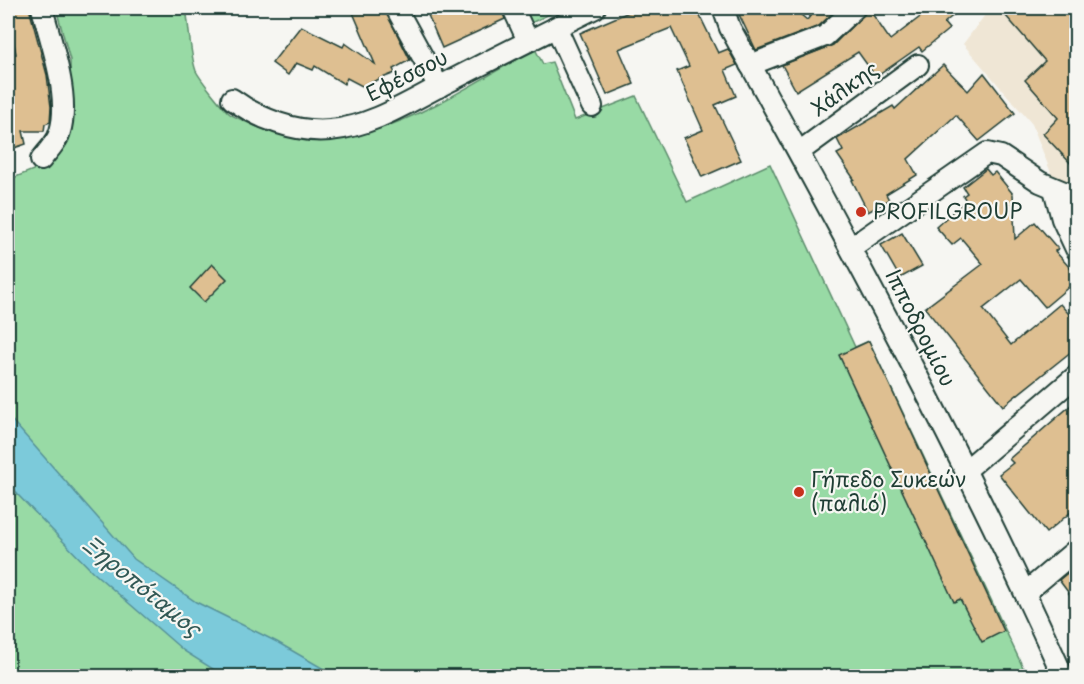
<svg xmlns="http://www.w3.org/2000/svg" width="1084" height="684" font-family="'Playpen Sans',sans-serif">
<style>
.built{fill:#efe6d5}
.green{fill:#98daa5;stroke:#5c8c6c;stroke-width:1.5}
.water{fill:#7ccada;stroke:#579298;stroke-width:1.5}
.building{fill:#debf91;stroke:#1f3d34;stroke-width:1.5}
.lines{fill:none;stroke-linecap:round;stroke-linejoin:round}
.minor-casing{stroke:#1f3d34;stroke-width:24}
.minor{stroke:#f6f6f2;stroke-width:20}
.poi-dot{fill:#c8321e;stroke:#f6f6f2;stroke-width:2}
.labels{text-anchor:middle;stroke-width:4.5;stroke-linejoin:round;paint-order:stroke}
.street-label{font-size:21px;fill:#1f3d34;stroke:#f6f6f2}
.poi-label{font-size:21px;fill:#1f3d34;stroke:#f6f6f2;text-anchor:start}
.water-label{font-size:22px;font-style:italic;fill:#325955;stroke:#f6f6f2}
</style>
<rect width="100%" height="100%" fill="#f6f6f2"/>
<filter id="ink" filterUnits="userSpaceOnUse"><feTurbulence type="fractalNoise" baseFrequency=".0167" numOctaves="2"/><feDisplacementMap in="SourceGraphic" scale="12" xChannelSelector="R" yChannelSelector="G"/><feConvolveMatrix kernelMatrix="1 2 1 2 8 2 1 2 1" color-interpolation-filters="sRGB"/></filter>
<g filter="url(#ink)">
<polygon class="built" points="977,8 1076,8 1076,187 1053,178 1032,124 963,44 985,15"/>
<g class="green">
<path d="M56 8H186C189 25 190 55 196 71 200 79 223 108 230 114 236 118 245 121 251 124 350 172 450 95 535 49L543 64 552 62 575 120 636 96 687 202 770 164 855 347 869 341 1027 676H8V180L46 165 71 126 70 60Z"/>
<polygon points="523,8 562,8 531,23"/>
</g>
<polygon class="water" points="8,416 134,559 196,602 277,642 336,676 224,676 184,651 93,572 18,495 8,480"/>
<g class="building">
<polygon points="15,8 29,8 47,75 51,107 50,122 45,124 44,131 23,131 26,144 14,148 11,140 8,141 8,55 16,54 8,12"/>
<polygon points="351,8 384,8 410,60 393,69 395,73 362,86 347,78 344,84 315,66 313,70 296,63 288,75 272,63 301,26 343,47 345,43 375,64"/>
<polygon points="425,8 501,8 505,19 442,48"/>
<polygon points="638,8 696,8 718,53 728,49 737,65 725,70 736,96 715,105 741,160 702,177 684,138 703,130 677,71 689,66 671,28 619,49 634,84 607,95 580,33"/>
<polygon points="736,8 793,8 807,20 817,8 837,9 819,26 756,50"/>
<polygon points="932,8 962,8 944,23 949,29 922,51 919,47 876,77 858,52 796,91 782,65 833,45 869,9 890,40"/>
<polygon points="1015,8 1077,8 1077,170 1043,134 1058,118 1025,80 1045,61 1006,16"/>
<polygon points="943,65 968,91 984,73 1015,113 979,141 956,115 908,159 917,175 886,194 889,200 868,212 852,180 854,179 837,154 843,151 837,139 893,106 895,109"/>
<polygon points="986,169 991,175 995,172 1013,194 1015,239 1035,222 1058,249 1055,251 1077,276 1077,280 1045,307 1021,279 983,309 1011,345 1060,304 1077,323 1077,347 1003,406 925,308 983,264 961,238 952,245 936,227 966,200 963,196 967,193 963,187"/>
<polygon points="902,233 922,266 900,278 881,245"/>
<polygon points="212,264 227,279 204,302 190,288"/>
<polygon points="869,341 1004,631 982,642 960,599 954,602 839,355"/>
<polygon points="1077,400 1077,507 1046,533 999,474 1013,463 1009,459"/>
<polygon points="1077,565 1077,604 1059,580"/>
</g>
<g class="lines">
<defs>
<g id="minor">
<polyline points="396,8 439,87"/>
<polyline points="513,8 528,41"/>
<path d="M723 8 730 28C848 241 963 454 1063 676"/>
<polyline points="556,27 592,106"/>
<polyline points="750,65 825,36 855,8"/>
<path d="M232 99C259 119 296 133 330 130 375 126 413 99 452 80 500 55 547 32 595 8"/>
<polyline points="799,152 918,65"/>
<path d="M41 160C47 152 54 145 58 137 73 102 51 43 42 8"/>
<polyline points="1054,189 1062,219 1076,249"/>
<polyline points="852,247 987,153 1001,156 1040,182 1076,197"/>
<polyline points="966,470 1076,376"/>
<polyline points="1025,593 1076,550"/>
</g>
</defs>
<use href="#minor" class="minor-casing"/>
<use href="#minor" class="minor"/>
</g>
</g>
<g class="poi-dot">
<circle cx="861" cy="212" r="6"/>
<circle cx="799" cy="492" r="6"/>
</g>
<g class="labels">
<g class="street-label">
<text transform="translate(407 76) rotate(-27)" y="7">Εφέσσου</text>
<text transform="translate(845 89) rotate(-36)" y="7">Χάλκης</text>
<text transform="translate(920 328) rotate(63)" y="7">Ιπποδρομίου</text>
</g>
<g class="poi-label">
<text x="873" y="219">PROFILGROUP</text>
<text x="811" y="487">Γήπεδο Συκεών<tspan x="811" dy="24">(παλιό)</tspan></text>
</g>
<g class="water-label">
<text transform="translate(142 586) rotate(39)" y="8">Ξηροπόταμος</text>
</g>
</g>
<rect width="1084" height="684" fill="none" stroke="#f6f6f2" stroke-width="30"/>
<rect x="15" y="15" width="1054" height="654" fill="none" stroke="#1f3d34" stroke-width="2" filter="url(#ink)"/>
</svg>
